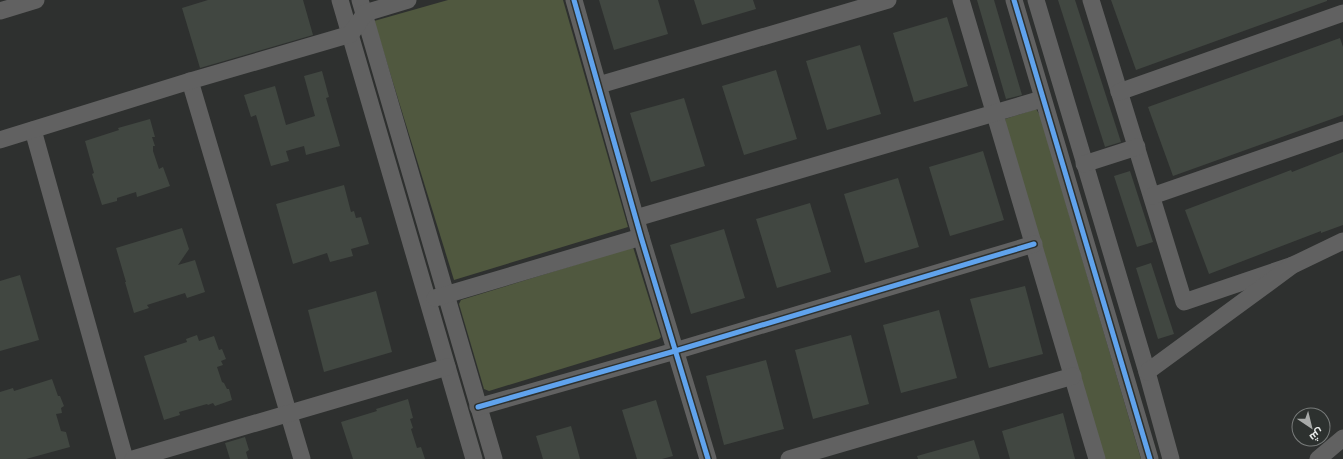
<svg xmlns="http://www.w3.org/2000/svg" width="1343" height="459" font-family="'Fira Sans',Cairo,sans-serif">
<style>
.green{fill:#50583f}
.building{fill:#414741}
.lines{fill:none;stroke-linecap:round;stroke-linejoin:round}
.minor{stroke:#616161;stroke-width:17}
.cycleway-casing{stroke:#2d312f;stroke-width:8}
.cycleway{stroke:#60a3ed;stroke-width:5}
</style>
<rect width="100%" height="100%" fill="#2e302f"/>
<g class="green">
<polygon points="448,0 563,0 628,227 454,280 374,21"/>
<polygon points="1036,109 1040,115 1141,459 1104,459 1006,125 1005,119"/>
<polygon points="633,247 661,337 659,339 489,391 484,389 459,304 461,300"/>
</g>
<g class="building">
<polygon points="208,0 303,0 313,35 200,68 182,8"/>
<polygon points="599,0 658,0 668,34 614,50"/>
<polygon points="694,0 753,0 756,9 702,25"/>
<polygon points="977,0 994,0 1022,95 1006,99"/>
<polygon points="1058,0 1075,0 1121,142 1105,147"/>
<polygon points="1111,0 1327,0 1327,1 1136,70"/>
<polygon points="947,17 968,86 914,102 893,33"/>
<polygon points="1340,38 1343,47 1343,115 1173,176 1148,107"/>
<polygon points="860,45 881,114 827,130 806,61"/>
<polygon points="776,70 797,139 744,155 722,86"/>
<polygon points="322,71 329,97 326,98 340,146 306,155 304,146 286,151 289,161 271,166 256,115 251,117 244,95 275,86 286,125 315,116 304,76"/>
<polygon points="684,98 705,166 651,182 630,113"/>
<polygon points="150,119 155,137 152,137 155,146 153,146 153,151 159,169 163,167 170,186 137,197 136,192 117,198 117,201 102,205 92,174 94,173 85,141 119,130 118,128"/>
<polygon points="983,151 1004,220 950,236 929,167"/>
<polygon points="1343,152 1343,225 1321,233 1321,231 1209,274 1185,210 1291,170 1292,172"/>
<polygon points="1130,171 1153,242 1137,247 1114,176"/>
<polygon points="898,178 919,247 865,263 844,194"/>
<polygon points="344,185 351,212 354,211 356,218 361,217 369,244 351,249 353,256 330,262 327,253 293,264 276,204"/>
<polygon points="810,203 831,272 777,288 756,219"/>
<polygon points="182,228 189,249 178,265 195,260 205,292 187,298 185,293 147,305 149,308 134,313 125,282 126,282 116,248"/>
<polygon points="724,229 745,298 691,314 670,245"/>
<polygon points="1151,263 1174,334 1158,339 1136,268"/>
<polygon points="20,275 39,340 0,351 0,281"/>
<polygon points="1025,286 1043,354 989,368 970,299"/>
<polygon points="376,291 392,352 324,372 308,310"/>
<polygon points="939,310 957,378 901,393 883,325"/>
<polygon points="197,335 199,341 214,336 219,350 222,349 226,359 221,361 223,365 217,367 222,382 224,383 227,389 229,389 232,400 215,406 213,403 208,405 207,404 179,412 180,415 164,420 144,356 187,342 186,339"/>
<polygon points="851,335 869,404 813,419 795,350"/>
<polygon points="766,360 784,429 724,445 706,376"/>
<polygon points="52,379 58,396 60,396 64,406 61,408 62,413 56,414 61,431 66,432 70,447 26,459 0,459 0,392 13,388 14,391"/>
<polygon points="408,399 413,418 410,419 413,428 411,429 417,448 421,447 425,459 353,459 341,422 377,411 376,409"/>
<polygon points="656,400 673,456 662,459 637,459 622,410"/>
<polygon points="1063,413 1075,459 1010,459 1002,431"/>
<polygon points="571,426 580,459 543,459 536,436"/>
<polygon points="245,437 249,450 246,452 248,459 230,459 225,443"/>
<polygon points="974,440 980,459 918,459 917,456"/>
</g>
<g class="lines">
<g class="minor">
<polyline points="340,0 474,459"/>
<polyline points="360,0 494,459"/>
<polyline points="574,0 641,237 708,459"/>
<polyline points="961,0 1097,459"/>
<polyline points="1014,0 1150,459"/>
<polyline points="1036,0 1147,372 1171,459"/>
<polyline points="1091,0 1184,302 1293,265"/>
<polyline points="0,11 36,0"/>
<polyline points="190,81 302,459"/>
<polyline points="599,85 888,0"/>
<polyline points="1119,92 1343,13"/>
<polyline points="33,130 125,459"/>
<polyline points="0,140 190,81 351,34 365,13 408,0"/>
<polyline points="1084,164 1137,147"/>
<polyline points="1152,196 1343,130"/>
<polyline points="636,218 1042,99"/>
<polyline points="435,298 641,237"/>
<polyline points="1147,372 1293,265 1343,241"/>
<polyline points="478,407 675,351 1034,244"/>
<polyline points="133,459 447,367"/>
<polyline points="789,459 1073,376"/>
<polyline points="1318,459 1343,438"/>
</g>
<defs>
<g id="cycleway">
<polyline points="574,0 641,237 708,459"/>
<polyline points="1014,0 1150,459"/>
<polyline points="478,407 675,351 1034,244"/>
</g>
</defs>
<use href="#cycleway" class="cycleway-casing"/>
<use href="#cycleway" class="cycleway"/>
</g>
<g transform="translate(1311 427) rotate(145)"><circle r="19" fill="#2d312f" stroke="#787b7a"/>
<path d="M0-3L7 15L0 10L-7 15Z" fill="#a8aaa9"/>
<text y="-6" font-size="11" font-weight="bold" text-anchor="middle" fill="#e9ebea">ش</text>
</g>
</svg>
